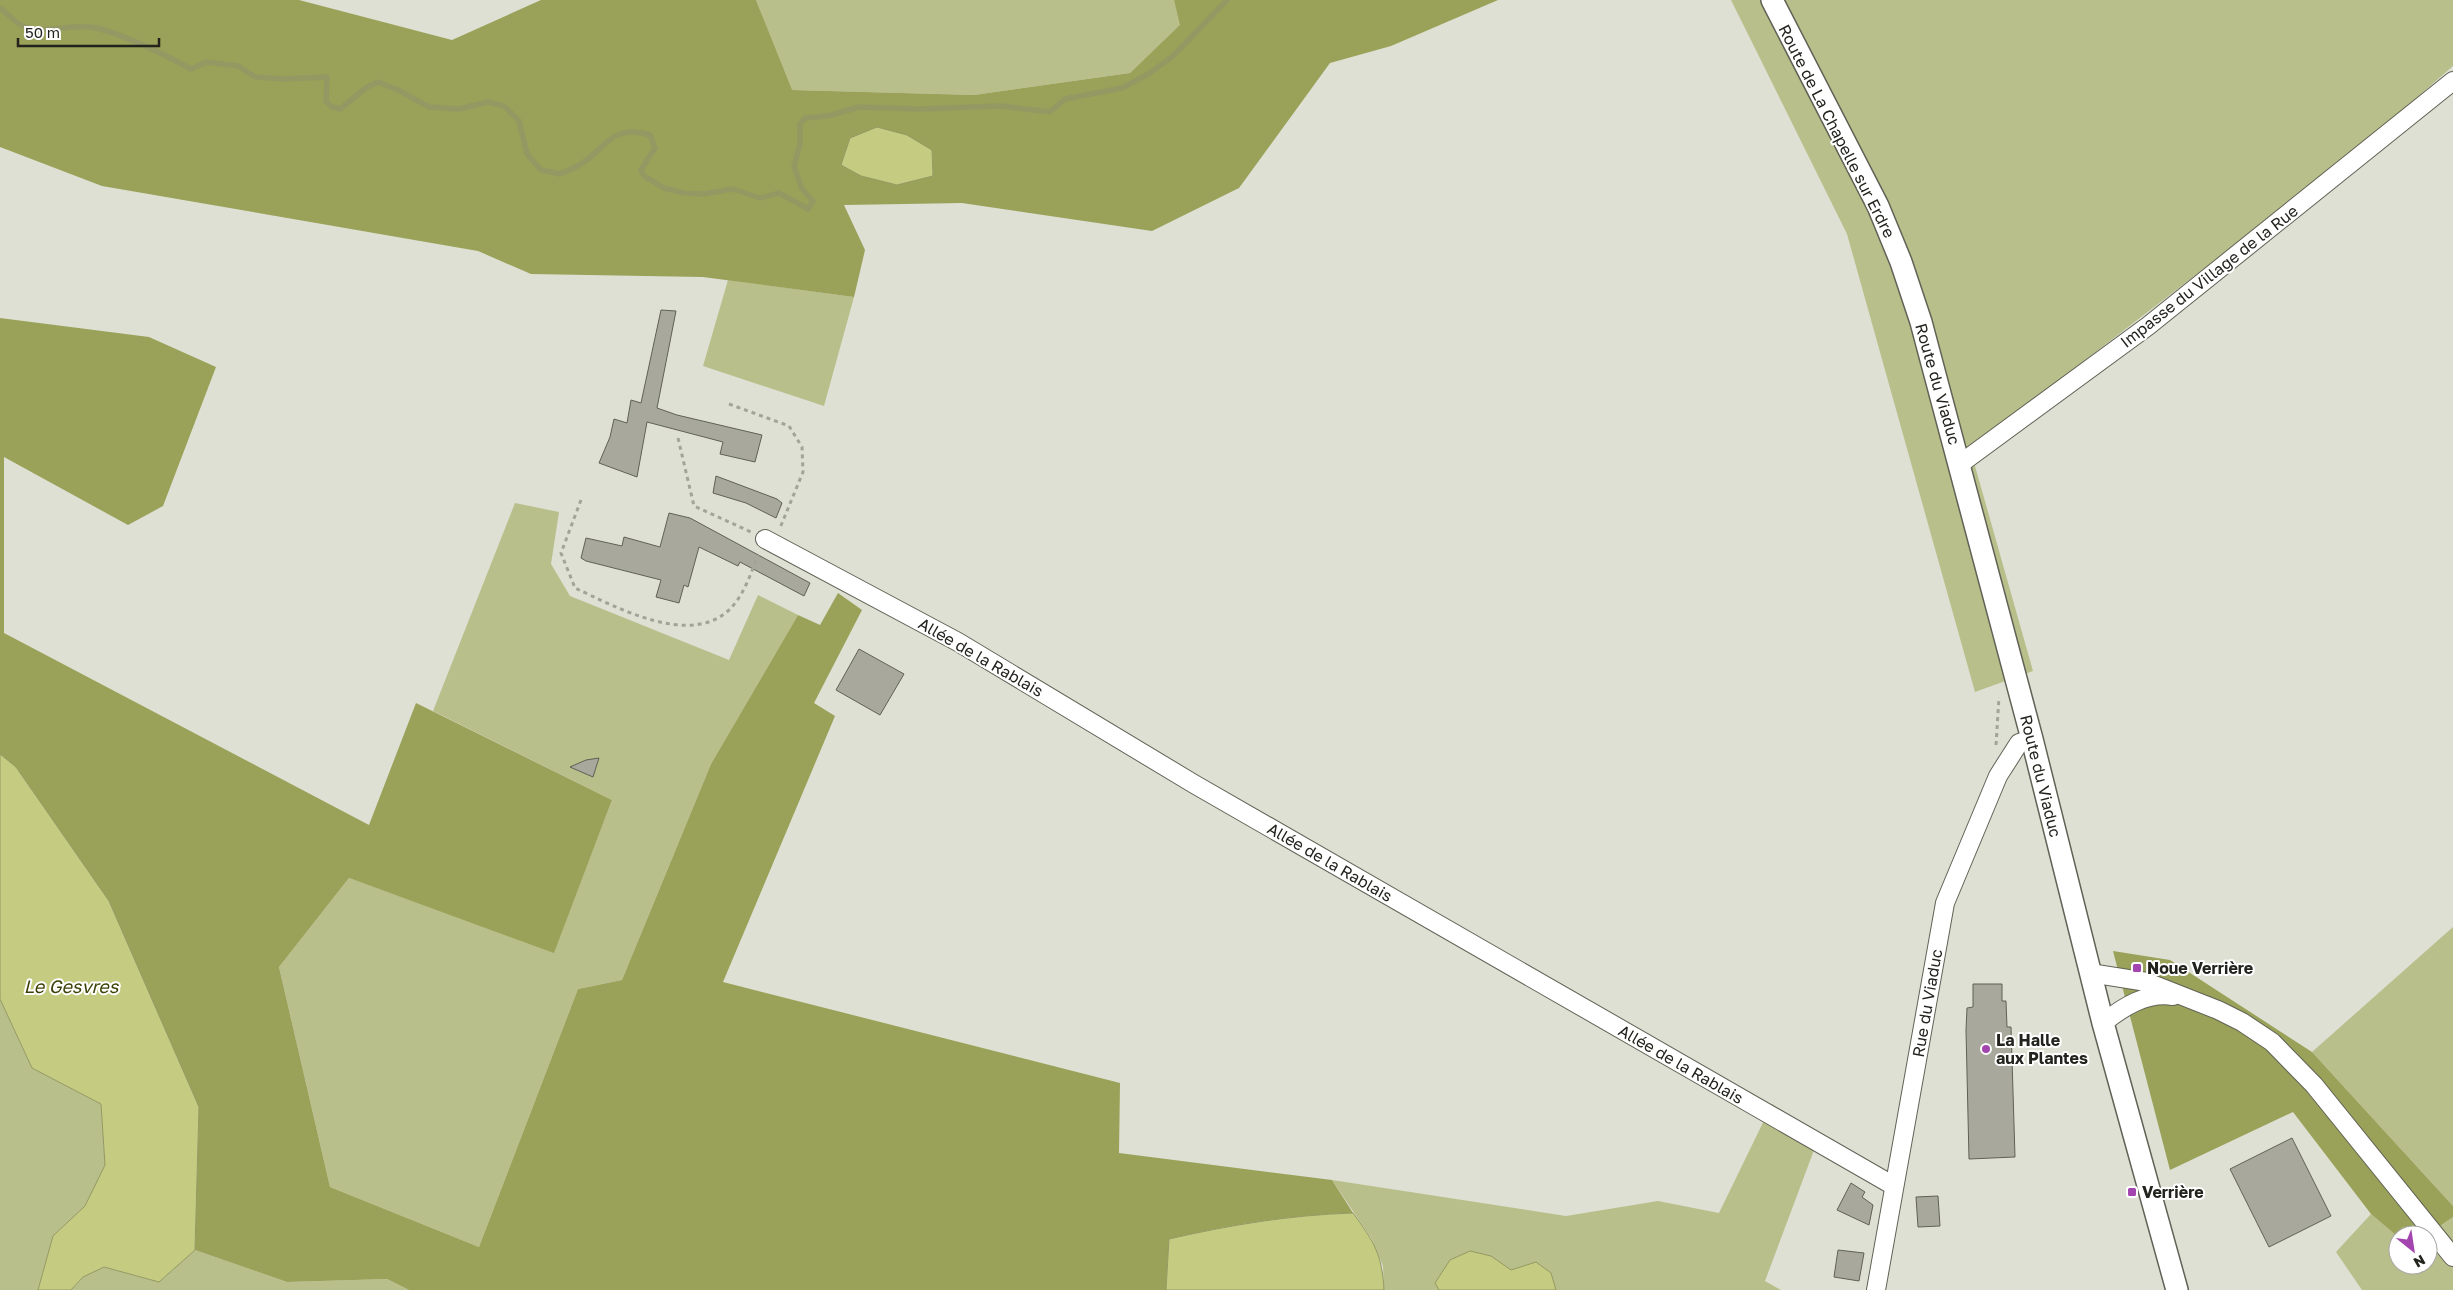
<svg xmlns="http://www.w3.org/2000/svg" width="2453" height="1290" font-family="'Golos Text',sans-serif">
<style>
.green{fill:#b9bf8a}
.forest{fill:#9aa158;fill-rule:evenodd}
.water{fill:#c5cc81;stroke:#949963}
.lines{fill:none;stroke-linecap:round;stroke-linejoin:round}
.stream{stroke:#949963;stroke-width:5.5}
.building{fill:#a8a99c;stroke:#5f6155}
.minor-casing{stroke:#616256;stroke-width:20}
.tertiary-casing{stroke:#616256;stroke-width:24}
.path{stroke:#a2a499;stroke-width:3;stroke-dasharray:4 4;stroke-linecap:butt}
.minor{stroke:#fff;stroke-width:18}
.tertiary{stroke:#fff;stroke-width:21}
.poi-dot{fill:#a345ae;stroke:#fff;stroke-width:2}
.labels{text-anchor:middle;stroke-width:4;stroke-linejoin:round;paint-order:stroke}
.street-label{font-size:16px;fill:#23231e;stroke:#fff}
.poi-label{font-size:16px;font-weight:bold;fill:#23231e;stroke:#fff;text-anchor:start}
.water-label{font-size:18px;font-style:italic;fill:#3d4106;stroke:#fff}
</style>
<rect width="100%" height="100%" fill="#dee0d3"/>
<g class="green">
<polygon points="756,0 1174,0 1181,25 1130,73 974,95 791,90"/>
<polygon points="1731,0 2453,0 2453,66 2350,156 1975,445 1975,466 2033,671 1975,692 1847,234"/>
<polygon points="728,280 854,297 824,406 703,366"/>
<polygon points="515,503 559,512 551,564 570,596 729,660 758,595 798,615 711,764 622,980 578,989 479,1247 330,1187 279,967 349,878 554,952 612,800 433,711"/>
<polygon points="2453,927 2453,1206 2312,1052"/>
<polygon points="0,999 32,1068 101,1104 105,1165 85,1206 53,1236 38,1290 0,1290"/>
<polygon points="1772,1104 1820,1134 1765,1281 1781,1290 1384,1290 1383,1266 1371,1238 1332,1180 1566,1216 1658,1201 1719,1213"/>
<polygon points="2371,1214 2398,1237 2398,1265 2428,1265 2427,1235 2453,1217 2453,1290 2362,1290 2336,1252"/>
<polygon points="195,1250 287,1282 387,1279 409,1290 71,1290 83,1277 104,1267 159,1282"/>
</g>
<g class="forest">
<path d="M0 0H299L452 40 541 0H756L792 90 974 95 1130 73 1180 25 1174 0H1498L1391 46 1330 63 1239 188 1152 231 962 203 844 205 865 250 854 297 703 277 531 274 478 251 102 186 0 147ZM850 138 932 150 933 176 841 165Z"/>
<path d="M0 318 149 337 216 367 163 506 128 525 4 457V633L369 825 416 703 612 800 554 953 349 878 279 967 330 1187 479 1247 578 989 622 980 711 764 798 615 820 625 838 593 862 610 814 703 835 716 723 982 1120 1083 1119 1153 1332 1180 1353 1213C1290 1215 1230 1225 1169 1239L1166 1290H409L387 1279 287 1282 195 1250 199 1107 109 901 16 767 0 754Z"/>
<polygon points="2113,951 2170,960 2312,1052 2453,1206 2453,1217 2427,1235 2398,1237 2371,1214 2293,1112 2170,1170"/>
</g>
<g class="water">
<polygon points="877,127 907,135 932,150 933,176 897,185 861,176 841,165 850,138"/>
<polygon points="0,754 16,767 109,901 199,1107 195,1250 159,1282 104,1267 83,1277 71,1290 38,1290 53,1236 85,1206 105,1165 101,1104 32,1068 0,999"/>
<path d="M1353 1213C1374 1242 1382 1254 1384 1290H1166L1169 1239C1230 1225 1290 1215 1353 1213Z"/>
<polygon points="1470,1251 1491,1256 1511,1270 1536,1262 1551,1273 1556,1290 1439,1290 1435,1283 1450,1260"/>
</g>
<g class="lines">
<path class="stream" d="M0 8C7 13 14 21 21 25 44 36 72 22 97 28 129 37 162 53 191 69L207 62 238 66 255 77 283 79 327 77 326 101 332 107 340 109 367 87 378 82 398 90 429 107 459 109 487 102 504 106 519 121 527 154 541 170 560 174C567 171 574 168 581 164 608 146 612 124 650 135L655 148 641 170 644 176 664 188 684 193 704 194 733 189 760 198 779 193 808 209 813 201 802 189 794 166 800 144V124L805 118 828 116 859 107 919 109 1001 106 1050 112 1065 99 1122 88 1150 73 1173 56 1227 0"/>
</g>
<g class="building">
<polygon points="661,310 676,311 657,408 677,415 762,435 755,462 720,454 723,442 647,422 637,477 599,463 610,437 614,419 627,423 631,400 641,403"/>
<polygon points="716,476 777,499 782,503 776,518 746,503 713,493"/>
<polygon points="669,513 690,518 810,583 804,596 740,562 738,566 699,547 688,587 684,585 679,603 656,597 661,580 586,561 581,558 586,538 622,546 624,537 660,547"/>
<polygon points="859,649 904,674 880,715 836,690"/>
<polygon points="599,758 593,777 570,767 586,760"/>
<polygon points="1973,984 2002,984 2002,1001 2006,1001 2007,1027 2011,1027 2015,1157 1969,1159 1966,1030 1967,1008 1973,1007"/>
<polygon points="2292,1138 2331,1216 2269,1247 2230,1169"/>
<polygon points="1851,1183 1865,1192 1862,1197 1873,1205 1869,1225 1837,1210"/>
<polygon points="1938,1196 1940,1226 1918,1227 1916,1197"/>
<polygon points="1838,1250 1864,1253 1859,1281 1834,1277"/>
</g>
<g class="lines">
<defs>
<g id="minor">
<polyline points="1960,464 2148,326 2453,81"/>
<polyline points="765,539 958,642 1194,784 1894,1186"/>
<polyline points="2090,973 2147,982 2218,1010 2242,1022 2272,1042 2314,1085 2453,1257"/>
<path d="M2103 1023C2123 1007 2146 992 2173 996"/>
<polyline points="1876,1290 1945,903 1998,776 2019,743 2032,739"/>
</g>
<polyline id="tertiary" points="1772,0 1878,206 1901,262 1921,322 2032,739 2103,1023 2177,1290"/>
</defs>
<use href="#minor" class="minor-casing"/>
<use href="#tertiary" class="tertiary-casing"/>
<g class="path">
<polyline points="729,404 789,426 802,447 803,472 780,528"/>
<polyline points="678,438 694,506 751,532"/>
<path d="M581 500 561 553 575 588C616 607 690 648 730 609 744 595 751 573 758 555"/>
<polyline points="1996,745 1999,697"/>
</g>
<use href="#minor" class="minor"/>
<use href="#tertiary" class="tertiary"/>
</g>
<g class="poi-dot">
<rect x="2132" y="963" width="10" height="10" rx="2.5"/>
<circle cx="1986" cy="1049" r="5"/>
<rect x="2127" y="1187" width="10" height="10" rx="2.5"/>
</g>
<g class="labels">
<g class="street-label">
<text transform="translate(1837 131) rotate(63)" y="6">Route de La Chapelle sur Erdre</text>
<text transform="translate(2209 276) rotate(-38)" y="6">Impasse du Village de la Rue</text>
<text transform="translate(1938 384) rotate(74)" y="6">Route du Viaduc</text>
<text transform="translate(981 657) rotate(30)" y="6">Allée de la Rablais</text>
<text transform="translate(2041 776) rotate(76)" y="6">Route du Viaduc</text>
<text transform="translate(1330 862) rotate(30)" y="6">Allée de la Rablais</text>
<text transform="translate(1927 1003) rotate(-80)" y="6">Rue du Viaduc</text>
<text transform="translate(1681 1064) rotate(30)" y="6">Allée de la Rablais</text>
</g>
<g class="poi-label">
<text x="2147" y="974">Noue Verrière</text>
<text x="1996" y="1046">La Halle<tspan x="1996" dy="18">aux Plantes</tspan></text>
<text x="2142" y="1198">Verrière</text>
</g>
<g class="water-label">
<text x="71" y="993">Le Gesvres</text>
</g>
</g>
<g transform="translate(2413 1250) rotate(150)"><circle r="24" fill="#ffffff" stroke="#a7a7a5"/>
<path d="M0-4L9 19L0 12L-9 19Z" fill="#a345ae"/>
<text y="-8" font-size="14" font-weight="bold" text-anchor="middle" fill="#23231e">N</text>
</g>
<path d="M18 38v8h141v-8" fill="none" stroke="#23231e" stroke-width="2.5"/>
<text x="25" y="38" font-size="15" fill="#23231e" stroke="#ffffff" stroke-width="4" paint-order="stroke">50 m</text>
</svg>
